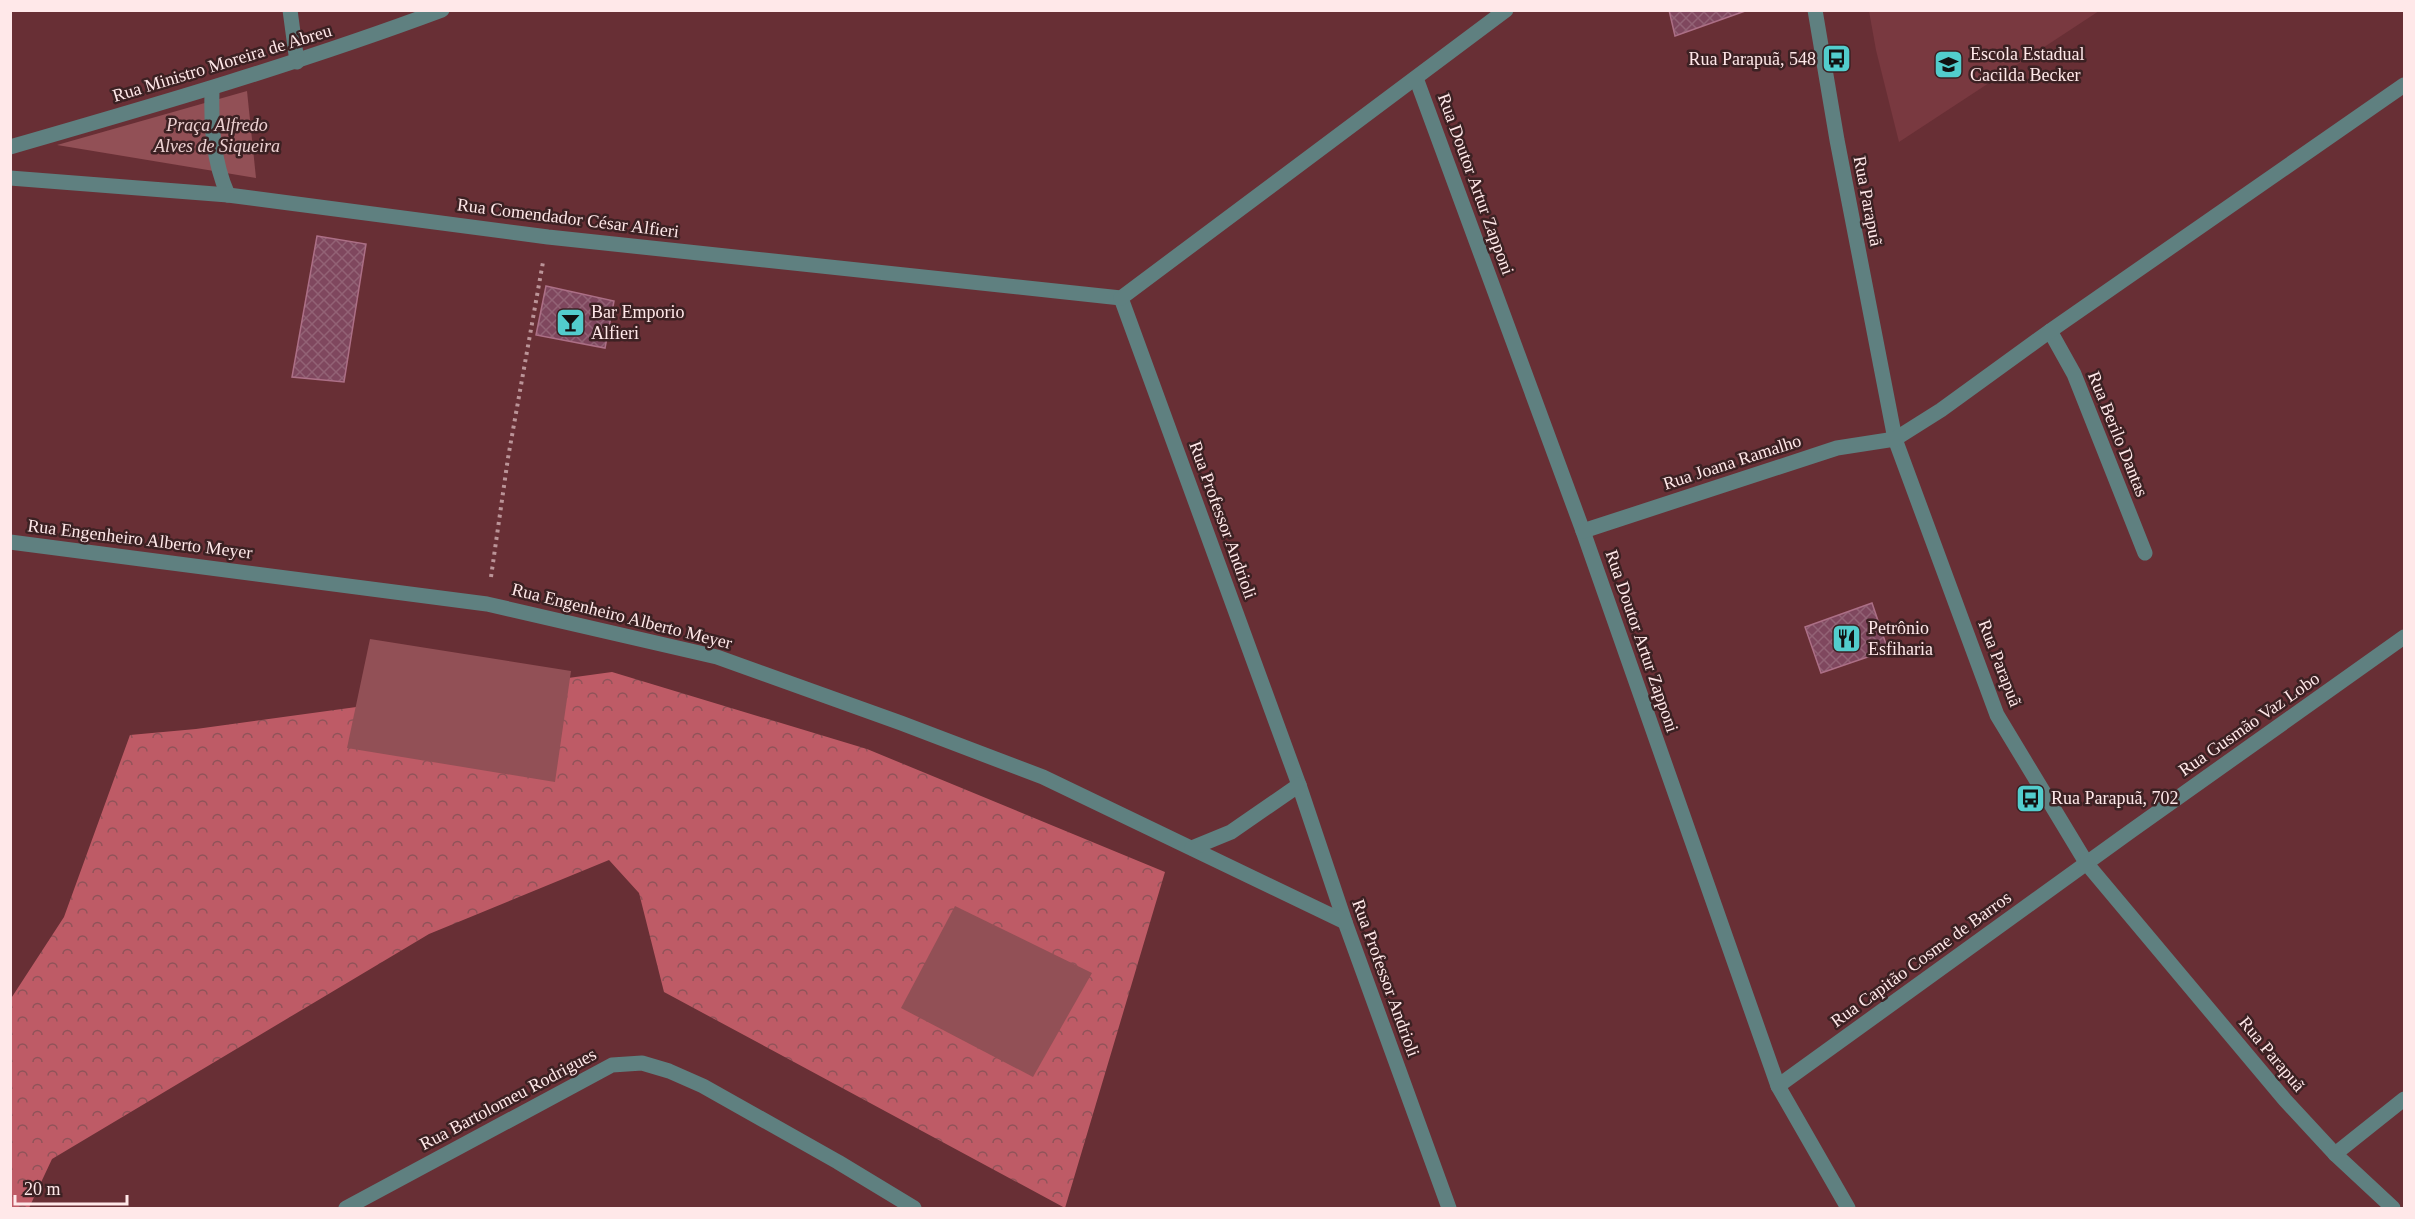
<svg xmlns="http://www.w3.org/2000/svg" width="2415" height="1219" font-family="'Times New Roman',serif">
<style>
.built{fill:#793940}
.forest{fill:url(#forest-crowns)}
.park{fill:#925056}
.building{fill:url(#building-cross-hatch);stroke:#ac6f86;stroke-width:1.5}
.lines{fill:none;stroke-linecap:round;stroke-linejoin:round}
.path{stroke:#bb9498;stroke-width:4;stroke-dasharray:3 4.5;stroke-linecap:butt}
.minor{stroke:#5f8080;stroke-width:15}
.labels{text-anchor:middle;stroke-width:5;stroke-linejoin:round;paint-order:stroke}
.poi-label{font-size:18px;fill:#ffe8e9;stroke:#3c2123;text-anchor:start}
.street-label{font-size:18px;fill:#ffe8e9;stroke:#3c2123}
.park-label{font-size:18px;font-style:italic;fill:#edd1d2;stroke:#3c2123}
</style>
<defs>
<pattern id="forest-crowns" width="20" height="18" patternUnits="userSpaceOnUse" patternTransform="scale(1.5)"><rect width="20" height="18" fill="#be5b66"/><path d="M2 6a3 3 0 1 1 6 0M12 15a3 3 0 1 1 6 0" fill="none" stroke="#905359"/></pattern>
<pattern id="building-cross-hatch" width="8" height="8" patternUnits="userSpaceOnUse" patternTransform="scale(1.5)"><rect width="8" height="8" fill="#7f475e"/><path d="M0 0l8 8M0 8l8-8" fill="none" stroke="#926275"/></pattern>
</defs>
<rect width="100%" height="100%" fill="#682f35"/>
<polygon class="built" points="1869,11 1869,10 2099,11 1899,142 1876,50"/>
<polygon class="forest" points="612,672 867,749 1165,872 1065,1208 664,992 639,893 609,860 429,934 52,1159 29,1208 11,1208 10,1000 64,917 130,735 196,729"/>
<g class="park">
<polygon points="247,91 256,178 57,145"/>
<polygon points="370,639 571,671 555,782 347,748"/>
<polygon points="955,906 1092,973 1033,1077 901,1008"/>
</g>
<g class="building">
<polygon points="1669,10 1748,10 1675,36"/>
<polygon points="317,236 366,244 344,382 292,377"/>
<polygon points="546,286 614,301 605,348 536,335"/>
<polygon points="1872,603 1888,650 1821,673 1805,627"/>
</g>
<g class="lines">
<polyline class="path" points="491,577 508,458 543,262"/>
<g class="minor">
<polyline points="290,10 297,62"/>
<polyline points="1815,10 1837,140 1895,439 1997,715 2087,864 2285,1100 2335,1154 2393,1208"/>
<polyline points="1416,78 1583,531 1778,1086 1848,1208"/>
<path d="M212 89C211 126 213 161 228 195"/>
<path d="M10 147C156 105 300 63 442 10"/>
<polyline points="10,178 228,195 548,237 1121,298"/>
<polyline points="1121,298 1299,785 1345,922 1449,1208"/>
<polyline points="1121,298 1506,10"/>
<polyline points="2050,331 2074,374 2145,553"/>
<polyline points="1583,531 1837,448 1895,439 1941,410 2050,331 2404,85"/>
<polyline points="10,542 487,604 717,657 901,723 1043,777 1345,922"/>
<polyline points="1192,848 1231,832 1299,785"/>
<polyline points="1778,1086 2131,831 2404,637"/>
<polyline points="2335,1154 2404,1099"/>
<polyline points="346,1208 612,1065 642,1063 669,1071 703,1086 838,1162 914,1208"/>
</g>
</g>
<defs>
<symbol id="bus-square" viewBox="-11 -11 22 22"><rect x="-9" y="-9" width="18" height="18" rx="4" fill="#52cdcd" stroke="#3c2123"/><path d="M-5-6H5V4H4V6H2V4H-2V6H-4V4H-5ZM-3.5-4V0h7V-4ZM-3.5 1.2v1.5H-2V1.2ZM2 1.2v1.5H3.5V1.2Z" fill="#111"/></symbol>
<symbol id="school-square" viewBox="-11 -11 22 22"><rect x="-9" y="-9" width="18" height="18" rx="4" fill="#52cdcd" stroke="#3c2123"/><path d="M0-5L7-2L0 1L-7-2ZM-4 1L0 2.5L4 1V4Q0 6-4 4Z" fill="#111"/></symbol>
<symbol id="bar-square" viewBox="-11 -11 22 22"><rect x="-9" y="-9" width="18" height="18" rx="4" fill="#52cdcd" stroke="#3c2123"/><path d="M-6-5H6L.8 .8V4.5H3.5V6h-7V4.5H-.8V.8Z" fill="#111"/></symbol>
<symbol id="restaurant-square" viewBox="-11 -11 22 22"><rect x="-9" y="-9" width="18" height="18" rx="4" fill="#52cdcd" stroke="#3c2123"/><path d="M-5-6h1v4h1v-4h1v4h1v-4h1v5L-1.5 .5V6h-2V.5L-5-1ZM5-6V6H3V1.5H1.5Q1.5-4 5-6Z" fill="#111"/></symbol>
</defs>
<g fill-rule="evenodd">
<use href="#bus-square" x="1820" y="42" width="33" height="33"/>
<use href="#school-square" x="1932" y="48" width="33" height="33"/>
<use href="#bar-square" x="554" y="306" width="33" height="33"/>
<use href="#restaurant-square" x="1830" y="622" width="33" height="33"/>
<use href="#bus-square" x="2014" y="782" width="33" height="33"/>
</g>
<g class="labels">
<g class="poi-label">
<text x="1970" y="60">Escola Estadual<tspan x="1970" dy="21">Cacilda Becker</tspan></text>
<text x="1816" y="65" text-anchor="end">Rua Parapuã, 548</text>
<text x="591" y="318">Bar Emporio<tspan x="591" dy="21">Alfieri</tspan></text>
<text x="1868" y="634">Petrônio<tspan x="1868" dy="21">Esfiharia</tspan></text>
<text x="2051" y="804">Rua Parapuã, 702</text>
</g>
<g class="street-label">
<text transform="translate(222 63) rotate(-17)" y="6">Rua Ministro Moreira de Abreu</text>
<text transform="translate(1476 184) rotate(70)" y="6">Rua Doutor Artur Zapponi</text>
<text transform="translate(1868 201) rotate(79)" y="6">Rua Parapuã</text>
<text transform="translate(568 218) rotate(7)" y="6">Rua Comendador César Alfieri</text>
<text transform="translate(2118 434) rotate(68)" y="6">Rua Berilo Dantas</text>
<text transform="translate(1732 462) rotate(-18)" y="6">Rua Joana Ramalho</text>
<text transform="translate(1223 520) rotate(70)" y="6">Rua Professor Andrioli</text>
<text transform="translate(140 539) rotate(7)" y="6">Rua Engenheiro Alberto Meyer</text>
<text transform="translate(622 616) rotate(14)" y="6">Rua Engenheiro Alberto Meyer</text>
<text transform="translate(1642 641) rotate(71)" y="6">Rua Doutor Artur Zapponi</text>
<text transform="translate(2000 663) rotate(69)" y="6">Rua Parapuã</text>
<text transform="translate(2249 724) rotate(-35)" y="6">Rua Gusmão Vaz Lobo</text>
<text transform="translate(1921 959) rotate(-36)" y="6">Rua Capitão Cosme de Barros</text>
<text transform="translate(1386 978) rotate(70)" y="6">Rua Professor Andrioli</text>
<text transform="translate(2272 1054) rotate(50)" y="6">Rua Parapuã</text>
<text transform="translate(508 1099) rotate(-28)" y="6">Rua Bartolomeu Rodrigues</text>
</g>
<g class="park-label">
<text x="217" y="131">Praça Alfredo<tspan x="217" dy="21">Alves de Siqueira</tspan></text>
</g>
</g>
<rect width="2415" height="1219" fill="none" stroke="#ffe8e9" stroke-width="24"/>
<path d="M15 1195v9h112v-9" fill="none" stroke="#ffe8e9" stroke-width="3"/>
<text x="24" y="1195" font-size="18" fill="#ffe8e9" stroke="#3c2123" stroke-width="4.5" paint-order="stroke">20 m</text>
</svg>
